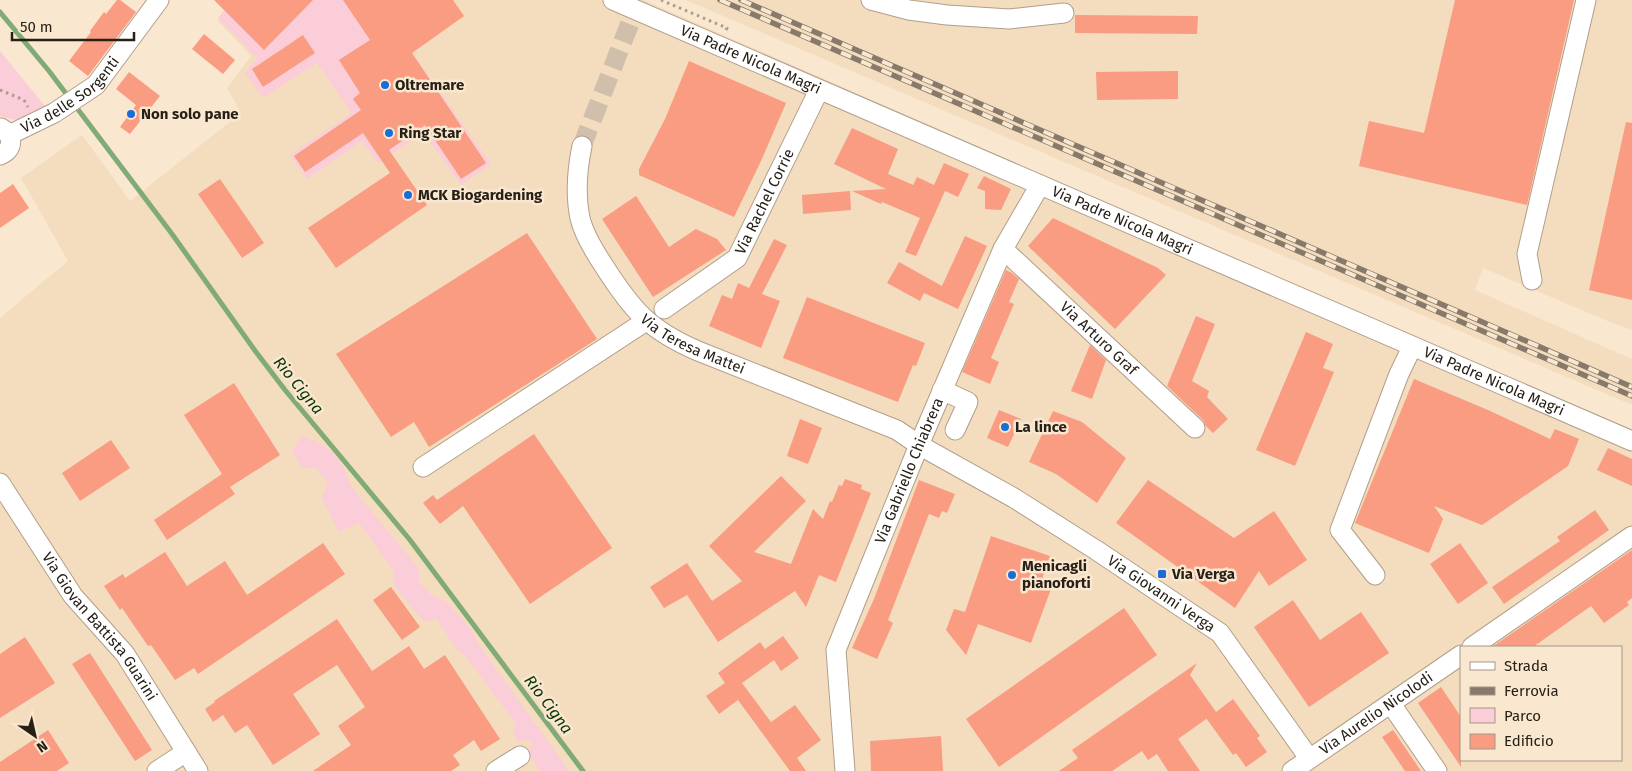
<svg xmlns="http://www.w3.org/2000/svg" width="1632" height="771" font-family="'Fira Sans',sans-serif">
<style>
.built{fill:#f4dcbf;fill-rule:evenodd}
.green{fill:#fbcdd8}
.lines{fill:none;stroke-linecap:round;stroke-linejoin:round}
.stream{stroke:#80ab76;stroke-width:5}
.building{fill:#f99c81}
.minor-tunnel{stroke:#d0bfab;stroke-width:19;stroke-dasharray:19 9;stroke-linecap:butt}
.minor-casing{stroke:#b19f8a;stroke-width:21}
.path{stroke:#ab9d8b;stroke-width:3;stroke-dasharray:2.5 4;stroke-linecap:butt}
.minor{stroke:#fff;stroke-width:19}
.rail-casing{stroke:#877a6b;stroke-width:5.5}
.rail{stroke:#fae7d0;stroke-width:4;stroke-dasharray:11;stroke-linecap:butt}
.poi-dot{fill:#186dd7;stroke:#fae7d0;stroke-width:2}
.labels{text-anchor:middle;stroke-width:5;stroke-linejoin:round;paint-order:stroke}
.street-label{font-size:15px;fill:#272017;stroke:#fae7d0}
.poi-label{font-size:15px;font-weight:bold;fill:#272017;stroke:#fae7d0;text-anchor:start}
.water-label{font-size:16px;font-style:italic;fill:#093606;stroke:#fae7d0}
</style>
<rect width="100%" height="100%" fill="#fae7d0"/>
<g class="built">
<path d="M238 0H644L1492 372 1632 432V771H0V318L68 261 21 178 82 135 130 201 241 113 227 88 251 56 218 21ZM1461 647H1621V760H1461Z"/>
<polygon points="686,0 1632,0 1632,330 1605,320 1483,268 1475,290 1632,359 1632,405"/>
</g>
<g class="green">
<polygon points="232,0 375,0 491,164 461,185 424,133 378,163 362,141 307,179 290,155 352,113 317,63 263,98 245,73 257,58 218,18"/>
<path d="M0 51 45 106C26 118 23 124 0 116Z"/>
<path d="M302 435C331 449 340 453 350 485L419 569V582L430 594 447 602 473 632 477 642 569 771H539L527 750 533 744 524 739 518 743 513 731 517 725 466 657 457 650 436 618 425 623 394 586 393 570 359 523 339 532 322 498 328 483 316 468H302L292 451Z"/>
</g>
<g class="lines">
<polyline class="stream" points="0,12 49,71 172,234 256,352 285,390 410,540 583,771"/>
</g>
<g class="building">
<polygon points="117,0 120,0 136,12 88,76 69,61 91,32 90,31 104,12 106,14"/>
<polygon points="214,0 313,0 264,50"/>
<polygon points="343,0 453,0 464,16 412,53 486,163 461,179 425,125 389,150 427,205 336,268 308,228 390,173 363,133 305,172 294,156 361,110 353,99 360,93 339,60 370,40"/>
<polygon points="1455,0 1574,0 1527,205 1359,166 1369,121 1424,133"/>
<polygon points="1075,15 1198,16 1197,34 1075,33"/>
<polygon points="204,34 235,60 223,74 192,49"/>
<polygon points="303,35 315,53 263,87 252,69"/>
<polygon points="689,61 786,103 761,161 734,217 639,175 639,169 665,119"/>
<polygon points="1178,71 1178,99 1097,100 1096,72"/>
<polygon points="129,72 160,96 130,134 120,127 136,105 116,89"/>
<polygon points="1626,122 1632,123 1632,300 1589,290"/>
<polygon points="852,128 898,149 888,174 913,185 917,177 934,185 944,163 969,174 958,197 945,191 916,256 905,252 920,218 882,202 881,204 852,191 886,189 834,164"/>
<polygon points="984,176 1011,189 1001,210 985,209 985,191 977,188"/>
<polygon points="220,179 264,243 242,258 198,194"/>
<polygon points="13,184 29,208 0,228 0,193"/>
<polygon points="850,191 851,210 803,214 802,195"/>
<polygon points="636,196 669,247 696,229 717,239 726,250 653,297 602,219"/>
<polygon points="1053,218 1158,268 1166,275 1115,329 1028,246"/>
<polygon points="527,233 597,339 429,447 414,422 391,437 336,354"/>
<polygon points="965,236 987,246 958,309 924,293 920,301 887,283 899,262 942,286"/>
<polygon points="774,239 787,245 762,294 780,301 761,348 709,326 722,295 732,299 738,283 749,288"/>
<polygon points="1006,270 1012,273 1019,279 1009,302 1014,304 991,358 999,362 990,384 962,372"/>
<polygon points="807,297 925,343 916,366 913,365 898,402 783,358"/>
<polygon points="1196,316 1215,324 1192,381 1209,391 1207,397 1228,419 1213,433 1206,426 1203,420 1167,386"/>
<polygon points="1306,332 1333,344 1323,368 1334,372 1295,466 1256,450"/>
<polygon points="1090,345 1106,360 1092,399 1071,391"/>
<polygon points="1414,379 1488,410 1550,439 1555,429 1579,439 1568,466 1482,525 1434,506 1443,519 1429,553 1355,523"/>
<polygon points="234,383 280,455 230,487 235,494 167,540 154,520 222,474 184,415"/>
<polygon points="999,410 1021,419 1008,447 987,438"/>
<polygon points="1053,411 1082,422 1126,458 1097,503 1056,474 1029,462"/>
<polygon points="800,419 822,428 808,464 787,456"/>
<polygon points="534,434 612,548 530,604 463,506 440,524 423,503 433,495 437,500"/>
<polygon points="111,440 130,468 80,501 62,473"/>
<polygon points="1608,448 1632,459 1632,486 1597,470"/>
<polygon points="781,476 806,501 754,552 791,564 813,509 823,519 830,501 832,502 839,485 842,486 845,479 862,485 861,489 871,493 836,582 819,575 806,607 795,591 718,642 687,595 664,608 650,587 687,563 712,601 742,581 709,546"/>
<polygon points="919,480 955,494 947,513 942,511 939,518 929,514 888,620 893,623 877,659 852,648 874,599"/>
<polygon points="1148,480 1234,538 1274,511 1307,560 1269,586 1259,571 1235,608 1116,523"/>
<polygon points="1595,510 1609,530 1504,604 1492,587 1560,541 1557,537"/>
<polygon points="991,536 1050,556 1040,585 1051,589 1031,643 978,624 966,655 946,630 954,609 965,612"/>
<polygon points="323,543 345,574 198,674 194,668 175,680 151,645 148,646 122,608 120,610 104,586 123,574 125,578 165,552 187,586 225,561 247,595"/>
<polygon points="1460,543 1488,583 1458,604 1430,564"/>
<polygon points="1632,550 1632,598 1627,602 1629,605 1604,623 1591,606 1533,647 1492,647"/>
<polygon points="391,587 420,627 402,640 373,600"/>
<polygon points="1293,600 1320,640 1361,612 1389,653 1309,707 1254,627"/>
<polygon points="1124,608 1157,655 999,767 966,719"/>
<polygon points="337,619 372,671 409,646 424,669 445,655 500,739 481,751 474,740 453,755 460,765 451,771 313,771 351,745 338,726 365,707 337,665 293,694 320,734 273,765 247,725 235,733 223,715 213,722 205,709 215,702 214,701"/>
<polygon points="783,636 799,658 781,671 774,660 742,683 771,722 795,705 821,740 797,758 806,771 790,771 738,700 719,714 706,696 725,683 718,673 760,642 765,649"/>
<polygon points="25,637 55,683 0,718 0,654"/>
<polygon points="90,653 152,750 135,761 72,664"/>
<polygon points="1197,663 1190,675 1216,712 1233,699 1260,736 1257,738 1267,752 1246,767 1236,753 1233,755 1206,718 1216,712 1178,739 1200,771 1168,771 1157,754 1148,760 1142,751 1112,771 1059,771 1078,758 1072,750"/>
<polygon points="1441,687 1461,717 1461,767 1418,703"/>
<polygon points="48,730 69,763 57,771 0,771 0,762"/>
<polygon points="1393,730 1421,771 1405,771 1382,737"/>
<polygon points="941,736 943,771 871,771 870,741"/>
</g>
<g class="lines">
<polyline class="minor-tunnel" points="582,146 639,0"/>
<defs>
<g id="minor">
<path id="s1" d="M613 0 1632 441"/>
<polyline points="871,0 909,10 947,15 1009,19 1064,13"/>
<path id="s2" d="M9 135 54 113 96 85 159 0"/>
<path id="s3" d="M582 146C577 170 575 194 580 218 584 235 594 251 604 266 632 310 649 330 698 351L897 430 919 445 1014 498 1096 550 1220 633 1309 758"/>
<path d="M0 155C14 150 14 135 1 128"/>
<path id="s4" d="M1003 249 1195 428"/>
<polyline points="1532,280 1527,254 1586,0"/>
<path id="s5" d="M664 309 737 258 819 90"/>
<polyline points="942,390 968,402 955,430"/>
<polyline points="423,467 646,321"/>
<path id="s6" d="M0 483 73 596 125 654 198 771"/>
<polyline points="1375,575 1340,530 1399,374 1412,347"/>
<polyline points="1472,647 1632,536"/>
<polyline points="1391,704 1437,771"/>
<polyline points="157,771 186,752"/>
<polyline points="496,771 520,756"/>
<path id="s7" d="M845 771 836 650 919 445 1003 249 1040 185"/>
<path id="s8" d="M1292 771 1461 655"/>
</g>
</defs>
<use href="#minor" class="minor-casing"/>
<g class="path">
<polyline points="661,0 727,28 725,32"/>
<polyline points="0,90 24,100 28,107"/>
</g>
<use href="#minor" class="minor"/>
<defs>
<g id="rail">
<polyline points="720,0 1632,396"/>
<polyline points="741,0 1632,387"/>
</g>
</defs>
<use href="#rail" class="rail-casing"/>
<use href="#rail" class="rail"/>
</g>
<g class="poi-dot">
<circle cx="385" cy="85" r="5"/>
<circle cx="131" cy="114" r="5"/>
<circle cx="389" cy="133" r="5"/>
<circle cx="408" cy="195" r="5"/>
<circle cx="1005" cy="427" r="5"/>
<rect x="1157" y="569" width="10" height="10" rx="2.5"/>
<circle cx="1012" cy="575" r="5"/>
</g>
<g class="labels">
<g class="street-label">
<text dy="5" stroke="none"><textPath href="#s1" startOffset="150">Via Padre Nicola Magri</textPath></text>
<text dy="5" stroke="none"><textPath href="#s2" startOffset="74">Via delle Sorgenti</textPath></text>
<text dy="5" stroke="none"><textPath href="#s5" startOffset="152">Via Rachel Corrie</textPath></text>
<text dy="5" stroke="none"><textPath href="#s1" startOffset="555">Via Padre Nicola Magri</textPath></text>
<text dy="5" stroke="none"><textPath href="#s4" startOffset="131">Via Arturo Graf</textPath></text>
<text dy="5" stroke="none"><textPath href="#s3" startOffset="248">Via Teresa Mattei</textPath></text>
<text dy="5" stroke="none"><textPath href="#s1" startOffset="960">Via Padre Nicola Magri</textPath></text>
<text dy="5" stroke="none"><textPath href="#s7" startOffset="315">Via Gabriello Chiabrera</textPath></text>
<text dy="5" stroke="none"><textPath href="#s3" startOffset="781">Via Giovanni Verga</textPath></text>
<text dy="5" stroke="none"><textPath href="#s6" startOffset="175">Via Giovan Battista Guarini</textPath></text>
<text dy="5" stroke="none"><textPath href="#s8" startOffset="102">Via Aurelio Nicolodi</textPath></text>
</g>
<g class="poi-label">
<text x="395" y="90">Oltremare</text>
<text x="141" y="119">Non solo pane</text>
<text x="399" y="138">Ring Star</text>
<text x="418" y="200">MCK Biogardening</text>
<text x="1015" y="432">La lince</text>
<text x="1022" y="571">Menicagli<tspan x="1022" dy="17">pianoforti</tspan></text>
<text x="1172" y="579">Via Verga</text>
</g>
<g class="water-label">
<text transform="translate(299 385) rotate(51)" y="6">Rio Cigna</text>
<text transform="translate(549 704) rotate(53)" y="6">Rio Cigna</text>
</g>
</g>
<rect x="1460" y="646" width="162" height="115" fill="#fae7d0" stroke="#a69786"/>
<rect x="1470" y="662" width="25" height="8" fill="#ffffff" stroke="#a69786"/>
<text x="1504" y="671" font-size="15" fill="#272017">Strada</text>
<rect x="1470" y="687" width="25" height="8" fill="#877a6b" stroke="#a69786"/>
<text x="1504" y="696" font-size="15" fill="#272017">Ferrovia</text>
<rect x="1470" y="708" width="25" height="15" fill="#fbcdd8" stroke="#a69786"/>
<text x="1504" y="721" font-size="15" fill="#272017">Parco</text>
<rect x="1470" y="734" width="25" height="15" fill="#f99c81" stroke="#a69786"/>
<text x="1504" y="746" font-size="15" fill="#272017">Edificio</text>
<g transform="translate(35 736) rotate(146)" stroke="#fae7d0" stroke-width="4" paint-order="stroke">
<path d="M0-4L9 19L0 12L-9 19Z" fill="#272017"/>
<text y="-8" font-size="14" font-weight="bold" text-anchor="middle" fill="#272017">N</text>
</g>
<path d="M12 32v8h122v-8" fill="none" stroke="#272017" stroke-width="2.5"/>
<text x="20" y="32" font-size="15" fill="#272017" stroke="#fae7d0" stroke-width="4" paint-order="stroke">50 m</text>
</svg>
